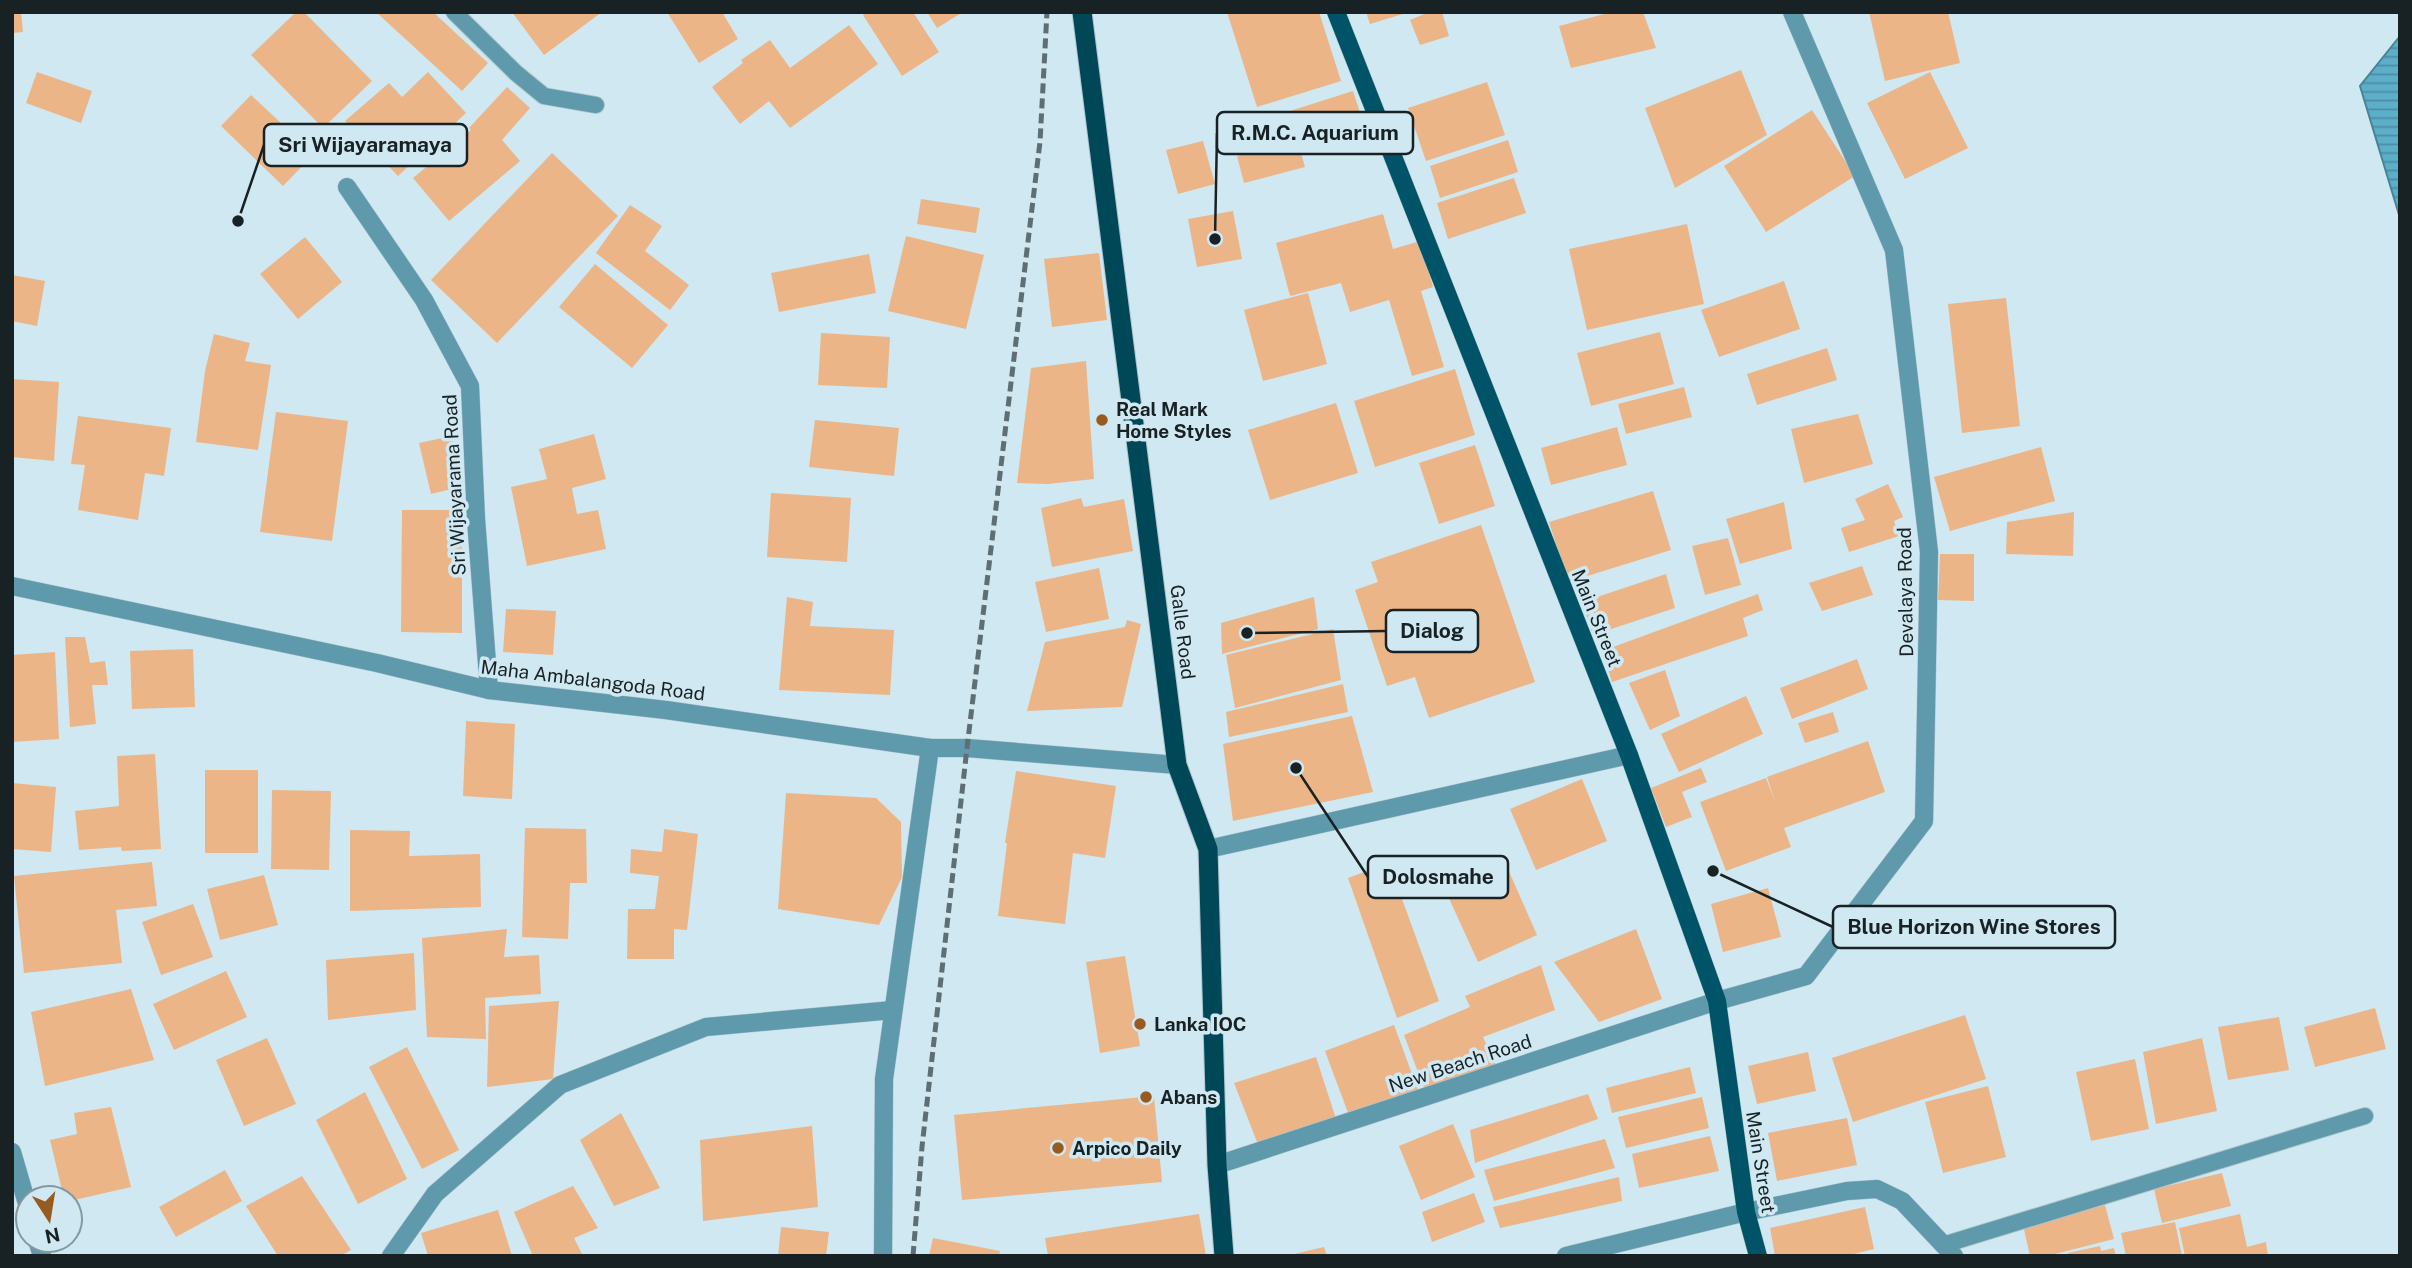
<svg xmlns="http://www.w3.org/2000/svg" width="2412" height="1268" font-family="'Public Sans',sans-serif">
<style>
.water{fill:url(#water-rules);stroke:#488497;stroke-width:2}
.building{fill:#ecb588}
.lines{fill:none;stroke-linecap:round;stroke-linejoin:round}
.service-casing{stroke:#aec4cc;stroke-width:18}
.minor-casing{stroke:#aec4cc;stroke-width:19}
.primary-casing{stroke:#aec4cc;stroke-width:19}
.trunk-casing{stroke:#aec4cc;stroke-width:21}
.service{stroke:#5f99ac;stroke-width:16}
.minor{stroke:#5f99ac;stroke-width:18}
.primary{stroke:#015468;stroke-width:18}
.trunk{stroke:#004758;stroke-width:19}
.rail{stroke:#5f6e73;stroke-width:5;stroke-dasharray:10 5;stroke-linecap:butt}
.poi-dot{fill:#985b1f;stroke:#cfe8f1;stroke-width:2.5}
.labels{text-anchor:middle;stroke-width:7;stroke-linejoin:round;paint-order:stroke}
.poi-label{font-size:19px;font-weight:bold;fill:#182124;stroke:#cfe8f1;text-anchor:start}
.street-label{font-size:19px;fill:#182124;stroke:#cfe8f1}
.leader{fill:none;stroke:#182124;stroke-width:2.5}
.callout-dot{fill:#182124;stroke:#cfe8f1;stroke-width:2.5}
.callout{fill:#cfe8f1;stroke:#182124;stroke-width:2.5}
.callout-label{font-size:21px;text-anchor:middle;font-weight:bold;fill:#182124}
</style>
<defs>
<pattern id="water-rules" width="6" height="5" patternUnits="userSpaceOnUse" patternTransform="scale(1.75)"><rect width="6" height="5" fill="#5daec8"/><path d="M0 2.5h6" fill="none" stroke="#4c8da2"/></pattern>
</defs>
<rect width="100%" height="100%" fill="#cfe8f1"/>
<polygon class="water" points="2400,36 2400,218 2360,86"/>
<g class="building">
<polygon points="12,12 21,12 23,32 12,33"/>
<polygon points="296,12 304,12 372,81 323,128 251,55"/>
<polygon points="376,12 433,12 488,63 462,91"/>
<polygon points="512,12 602,12 544,55"/>
<polygon points="667,12 722,12 738,39 699,63"/>
<polygon points="867,12 913,12 939,52 902,76 863,15"/>
<polygon points="927,12 963,12 937,28"/>
<polygon points="1227,12 1319,12 1341,81 1257,107"/>
<polygon points="1366,12 1406,12 1406,13 1370,24"/>
<polygon points="1429,12 1442,12 1449,36 1420,45 1410,20"/>
<polygon points="1612,12 1643,12 1656,48 1571,68 1559,26"/>
<polygon points="1869,12 1948,12 1960,63 1885,81"/>
<polygon points="849,25 878,64 790,128 769,101 740,124 712,87 743,63 741,60 770,40 790,68"/>
<polygon points="1741,70 1767,135 1675,188 1645,108"/>
<polygon points="37,72 92,91 81,123 26,103"/>
<polygon points="428,72 466,113 398,176 345,121 389,83 402,97"/>
<polygon points="1930,72 1968,148 1905,179 1867,103"/>
<polygon points="1487,82 1505,135 1426,161 1408,108"/>
<polygon points="507,87 530,108 502,140 520,161 449,221 413,178 471,130 469,128"/>
<polygon points="1353,91 1362,119 1298,138 1290,111"/>
<polygon points="251,95 314,154 283,186 221,126"/>
<polygon points="1812,110 1855,176 1766,232 1724,166"/>
<polygon points="1297,139 1305,167 1244,183 1237,156"/>
<polygon points="1508,140 1518,172 1440,198 1430,166"/>
<polygon points="1203,141 1215,184 1178,194 1166,150"/>
<polygon points="552,153 618,216 497,343 431,280"/>
<polygon points="1514,178 1526,213 1448,239 1437,203"/>
<polygon points="921,199 980,208 976,233 917,224"/>
<polygon points="630,205 662,226 645,251 689,285 670,310 596,253"/>
<polygon points="1233,211 1242,259 1197,267 1188,219"/>
<polygon points="1383,214 1393,249 1420,241 1433,287 1421,291 1444,367 1412,376 1389,300 1350,312 1341,283 1290,296 1276,243"/>
<polygon points="1687,224 1704,304 1587,330 1569,249"/>
<polygon points="906,236 984,255 966,329 888,311"/>
<polygon points="305,237 342,282 298,319 260,274"/>
<polygon points="1099,253 1107,320 1052,327 1044,259"/>
<polygon points="869,254 876,293 779,312 771,273"/>
<polygon points="595,264 668,325 632,368 559,307"/>
<polygon points="12,275 45,281 37,326 12,321"/>
<polygon points="1784,281 1800,329 1719,357 1701,310"/>
<polygon points="1308,293 1327,364 1263,381 1244,310"/>
<polygon points="2006,298 2020,426 1962,433 1948,304"/>
<polygon points="1660,332 1674,384 1591,406 1577,353"/>
<polygon points="821,333 890,337 887,388 818,385"/>
<polygon points="214,334 250,343 245,361 271,365 258,450 196,442 205,371"/>
<polygon points="1827,348 1837,380 1757,405 1747,374"/>
<polygon points="1086,361 1094,479 1048,484 1017,483 1031,368"/>
<polygon points="1455,369 1475,435 1375,467 1354,401"/>
<polygon points="12,379 59,382 54,461 12,457"/>
<polygon points="1684,387 1692,417 1626,434 1618,404"/>
<polygon points="1336,403 1358,473 1270,500 1248,430"/>
<polygon points="276,412 348,421 332,541 260,532"/>
<polygon points="1858,414 1873,464 1804,483 1791,429"/>
<polygon points="78,416 171,428 164,476 145,473 138,520 78,510 85,465 71,464"/>
<polygon points="815,420 899,428 894,476 809,467"/>
<polygon points="1617,427 1627,465 1551,485 1541,448"/>
<polygon points="594,434 606,479 572,488 577,514 598,510 606,549 527,566 511,487 547,479 539,449"/>
<polygon points="452,436 464,486 431,494 419,443"/>
<polygon points="1475,445 1495,506 1439,524 1419,463"/>
<polygon points="2041,447 2055,501 1950,531 1934,477"/>
<polygon points="1888,484 1903,517 1894,521 1899,536 1849,552 1841,528 1865,520 1855,499"/>
<polygon points="1653,491 1671,550 1568,582 1549,522"/>
<polygon points="771,493 851,498 847,562 767,557"/>
<polygon points="1081,498 1084,507 1124,499 1133,551 1052,567 1041,508"/>
<polygon points="1784,502 1792,549 1740,564 1726,519"/>
<polygon points="402,510 462,510 462,633 401,632"/>
<polygon points="2074,512 2073,556 2006,554 2007,522"/>
<polygon points="1481,525 1535,682 1429,718 1415,677 1387,686 1355,590 1378,582 1371,562"/>
<polygon points="1728,538 1741,585 1705,595 1692,546"/>
<polygon points="1940,554 1974,554 1974,601 1938,600"/>
<polygon points="1862,566 1873,595 1822,611 1809,583"/>
<polygon points="1099,568 1109,619 1046,632 1035,582"/>
<polygon points="1666,574 1675,608 1593,635 1582,602"/>
<polygon points="1758,594 1763,610 1743,618 1748,636 1612,682 1602,651"/>
<polygon points="787,597 813,602 810,626 894,630 890,695 779,690"/>
<polygon points="1314,597 1318,629 1222,654 1221,623"/>
<polygon points="506,609 556,611 553,655 503,652"/>
<polygon points="1127,620 1141,624 1122,707 1027,711 1045,642 1125,627"/>
<polygon points="1333,629 1341,680 1235,708 1226,655"/>
<polygon points="65,637 85,637 90,663 105,661 108,685 92,685 96,724 70,727"/>
<polygon points="193,649 195,707 132,709 130,651"/>
<polygon points="55,652 59,739 12,742 12,655"/>
<polygon points="1857,659 1868,689 1792,719 1780,688"/>
<polygon points="1665,670 1680,716 1650,730 1629,683"/>
<polygon points="1343,684 1348,712 1229,737 1226,712"/>
<polygon points="1746,696 1763,734 1679,772 1661,734"/>
<polygon points="1833,712 1839,732 1805,743 1798,723"/>
<polygon points="1352,716 1373,792 1233,821 1223,744"/>
<polygon points="466,721 515,724 512,799 463,796"/>
<polygon points="1868,741 1885,792 1784,828 1791,847 1726,871 1700,802 1766,778 1775,802 1767,777"/>
<polygon points="155,754 161,849 122,851 121,847 79,850 75,811 119,806 117,756"/>
<polygon points="1701,768 1707,782 1682,792 1692,817 1666,827 1651,788"/>
<rect x="205" y="770" width="53" height="83"/>
<polygon points="1016,771 1116,786 1105,858 1073,853 1065,924 998,916 1007,843 1005,843"/>
<polygon points="1582,779 1607,841 1536,870 1510,809"/>
<polygon points="12,783 56,787 51,852 12,849"/>
<polygon points="272,790 331,791 329,870 271,869"/>
<polygon points="786,793 876,798 901,822 902,877 879,925 778,909"/>
<polygon points="525,828 586,829 587,883 570,883 568,939 522,937"/>
<polygon points="664,829 698,834 687,930 674,929 674,959 627,959 628,909 655,909 659,876 630,873 631,849 662,852"/>
<polygon points="350,830 410,831 409,856 480,854 481,907 350,911"/>
<polygon points="152,862 157,906 116,910 122,963 24,973 14,876"/>
<polygon points="1389,863 1439,1001 1397,1018 1348,878"/>
<polygon points="1507,867 1537,935 1478,962 1447,894"/>
<polygon points="264,875 278,925 220,940 207,889"/>
<polygon points="1768,888 1781,937 1723,952 1711,904"/>
<polygon points="193,904 213,957 161,975 142,922"/>
<polygon points="507,929 504,957 539,955 541,994 485,998 486,1039 427,1037 422,938"/>
<polygon points="1636,929 1662,999 1599,1022 1554,962"/>
<polygon points="414,953 416,1010 328,1020 326,960"/>
<polygon points="1125,956 1140,1046 1100,1053 1086,962"/>
<polygon points="1541,965 1555,1010 1483,1037 1498,1070 1426,1093 1404,1035 1470,1007 1465,996"/>
<polygon points="226,971 247,1017 174,1050 153,1004"/>
<polygon points="131,989 154,1060 45,1086 31,1012"/>
<polygon points="559,1001 553,1079 487,1087 489,1006"/>
<polygon points="2375,1008 2386,1049 2315,1067 2304,1027"/>
<polygon points="1965,1015 1986,1079 1853,1122 1832,1058"/>
<polygon points="2279,1017 2289,1070 2228,1080 2218,1027"/>
<polygon points="1394,1025 1419,1093 1350,1118 1325,1051"/>
<polygon points="267,1038 296,1104 244,1126 216,1060"/>
<polygon points="2202,1038 2217,1111 2156,1124 2143,1052"/>
<polygon points="407,1047 459,1150 422,1169 369,1067"/>
<polygon points="1808,1052 1816,1091 1757,1104 1748,1066"/>
<polygon points="1316,1057 1337,1122 1259,1147 1234,1083"/>
<polygon points="2135,1059 2149,1129 2091,1141 2076,1072"/>
<polygon points="1690,1067 1696,1093 1612,1113 1606,1088"/>
<polygon points="1988,1086 2006,1157 1943,1173 1925,1102"/>
<polygon points="365,1092 407,1179 358,1204 316,1120"/>
<polygon points="1588,1094 1598,1119 1475,1163 1470,1130"/>
<polygon points="1154,1096 1162,1182 962,1200 954,1115"/>
<polygon points="1702,1097 1709,1128 1626,1148 1618,1117"/>
<polygon points="111,1107 131,1187 70,1201 70,1198 64,1198 50,1140 77,1134 74,1113"/>
<polygon points="621,1113 660,1188 614,1206 580,1140"/>
<polygon points="1847,1118 1857,1165 1777,1181 1768,1133"/>
<polygon points="1453,1124 1475,1177 1421,1200 1399,1146"/>
<polygon points="812,1126 818,1207 703,1221 700,1140"/>
<polygon points="1710,1136 1719,1171 1639,1188 1632,1154"/>
<polygon points="1605,1139 1615,1168 1494,1201 1484,1170"/>
<polygon points="225,1170 242,1201 176,1237 159,1207"/>
<polygon points="2222,1173 2231,1206 2162,1223 2154,1189"/>
<polygon points="302,1176 351,1250 340,1256 278,1256 246,1206"/>
<polygon points="1619,1177 1622,1201 1500,1228 1493,1207"/>
<polygon points="573,1186 598,1228 574,1238 583,1256 533,1256 514,1212"/>
<polygon points="1474,1193 1485,1222 1432,1242 1422,1212"/>
<polygon points="2105,1205 2114,1239 2047,1256 2030,1256 2023,1225"/>
<polygon points="1865,1207 1874,1249 1846,1256 1775,1256 1770,1228"/>
<polygon points="498,1210 512,1256 428,1256 421,1233"/>
<polygon points="1199,1214 1206,1256 1048,1256 1045,1238"/>
<polygon points="2240,1214 2247,1247 2266,1242 2268,1256 2185,1256 2179,1228"/>
<polygon points="2175,1222 2182,1256 2126,1256 2121,1233"/>
<polygon points="781,1227 829,1232 826,1256 778,1256"/>
<polygon points="933,1238 1000,1251 999,1256 929,1256"/>
<polygon points="2100,1246 2101,1251 2114,1248 2116,1256 2069,1256 2068,1253"/>
<polygon points="1324,1247 1327,1256 1291,1256 1290,1255"/>
</g>
<g class="lines">
<defs>
<g id="service">
<polyline points="454,12 516,73 544,96 596,105"/>
<polyline points="1943,1245 2365,1116"/>
</g>
<g id="minor">
<polyline points="347,187 424,300 470,386 476,519 489,690"/>
<polyline points="12,586 377,663 489,690 666,710 930,748 967,748 1177,765"/>
<polyline points="1208,849 1629,755"/>
<polyline points="12,1152 28,1207"/>
<polyline points="1217,1165 1717,1001 1806,976 1924,821 1929,552 1894,250 1792,12"/>
<polyline points="37,1240 42,1256"/>
<polyline points="391,1256 435,1194 560,1085 706,1027 893,1010"/>
<polyline points="883,1256 884,1079 930,748"/>
<polyline points="1566,1256 1746,1212 1847,1191 1877,1189 1902,1201 1954,1256"/>
</g>
<polyline id="primary" points="1336,12 1629,755 1717,1001 1746,1212 1758,1256"/>
<polyline id="trunk" points="1082,12 1177,765 1208,849 1217,1165 1224,1256"/>
</defs>
<use href="#service" class="service-casing"/>
<use href="#minor" class="minor-casing"/>
<use href="#primary" class="primary-casing"/>
<use href="#trunk" class="trunk-casing"/>
<use href="#service" class="service"/>
<use href="#minor" class="minor"/>
<use href="#primary" class="primary"/>
<use href="#trunk" class="trunk"/>
<polyline class="rail" points="913,1256 922,1147 967,748 1040,142 1047,12"/>
</g>
<g class="poi-dot">
<circle cx="1102" cy="420" r="7"/>
<circle cx="1140" cy="1024" r="7"/>
<circle cx="1146" cy="1097" r="7"/>
<circle cx="1058" cy="1148" r="7"/>
</g>
<g class="labels">
<g class="poi-label">
<text x="1116" y="416">Real Mark<tspan x="1116" dy="22">Home Styles</tspan></text>
<text x="1154" y="1031">Lanka IOC</text>
<text x="1160" y="1104">Abans</text>
<text x="1072" y="1155">Arpico Daily</text>
</g>
<g class="street-label">
<text transform="translate(454 485) rotate(-93)" y="7">Sri Wijayarama Road</text>
<text transform="translate(1905 592) rotate(-91)" y="7">Devalaya Road</text>
<text transform="translate(1597 618) rotate(68)" y="7">Main Street</text>
<text transform="translate(1183 632) rotate(83)" y="7">Galle Road</text>
<text transform="translate(593 680) rotate(7)" y="7">Maha Ambalangoda Road</text>
<text transform="translate(1460 1063) rotate(-18)" y="7">New Beach Road</text>
<text transform="translate(1761 1162) rotate(81)" y="7">Main Street</text>
</g>
</g>
<path class="leader" d="M1215 239L1217 133M238 221L264 145M1247 633L1386 631M1296 768L1368 877M1713 871L1833 927"/>
<g class="callout-dot">
<circle cx="1215" cy="239" r="7"/>
<circle cx="238" cy="221" r="7"/>
<circle cx="1247" cy="633" r="7"/>
<circle cx="1296" cy="768" r="7"/>
<circle cx="1713" cy="871" r="7"/>
</g>
<g class="callout">
<rect x="1217" y="112" width="196" height="42" rx="7"/>
<rect x="264" y="124" width="203" height="42" rx="7"/>
<rect x="1386" y="610" width="92" height="42" rx="7"/>
<rect x="1368" y="856" width="140" height="42" rx="7"/>
<rect x="1833" y="906" width="282" height="42" rx="7"/>
</g>
<g class="callout-label">
<text x="1315" y="140">R.M.C. Aquarium</text>
<text x="365" y="152">Sri Wijayaramaya</text>
<text x="1432" y="638">Dialog</text>
<text x="1438" y="884">Dolosmahe</text>
<text x="1974" y="934">Blue Horizon Wine Stores</text>
</g>
<rect width="2412" height="1268" fill="none" stroke="#182124" stroke-width="28"/>
<g transform="translate(49 1219) rotate(168)"><circle r="33" fill="#cfe8f1" stroke="#86989f" stroke-width="2"/>
<path d="M0-5L12 26L0 18L-12 26Z" fill="#985b1f"/>
<text y="-10" font-size="19" font-weight="bold" text-anchor="middle" fill="#182124">N</text>
</g>
</svg>
